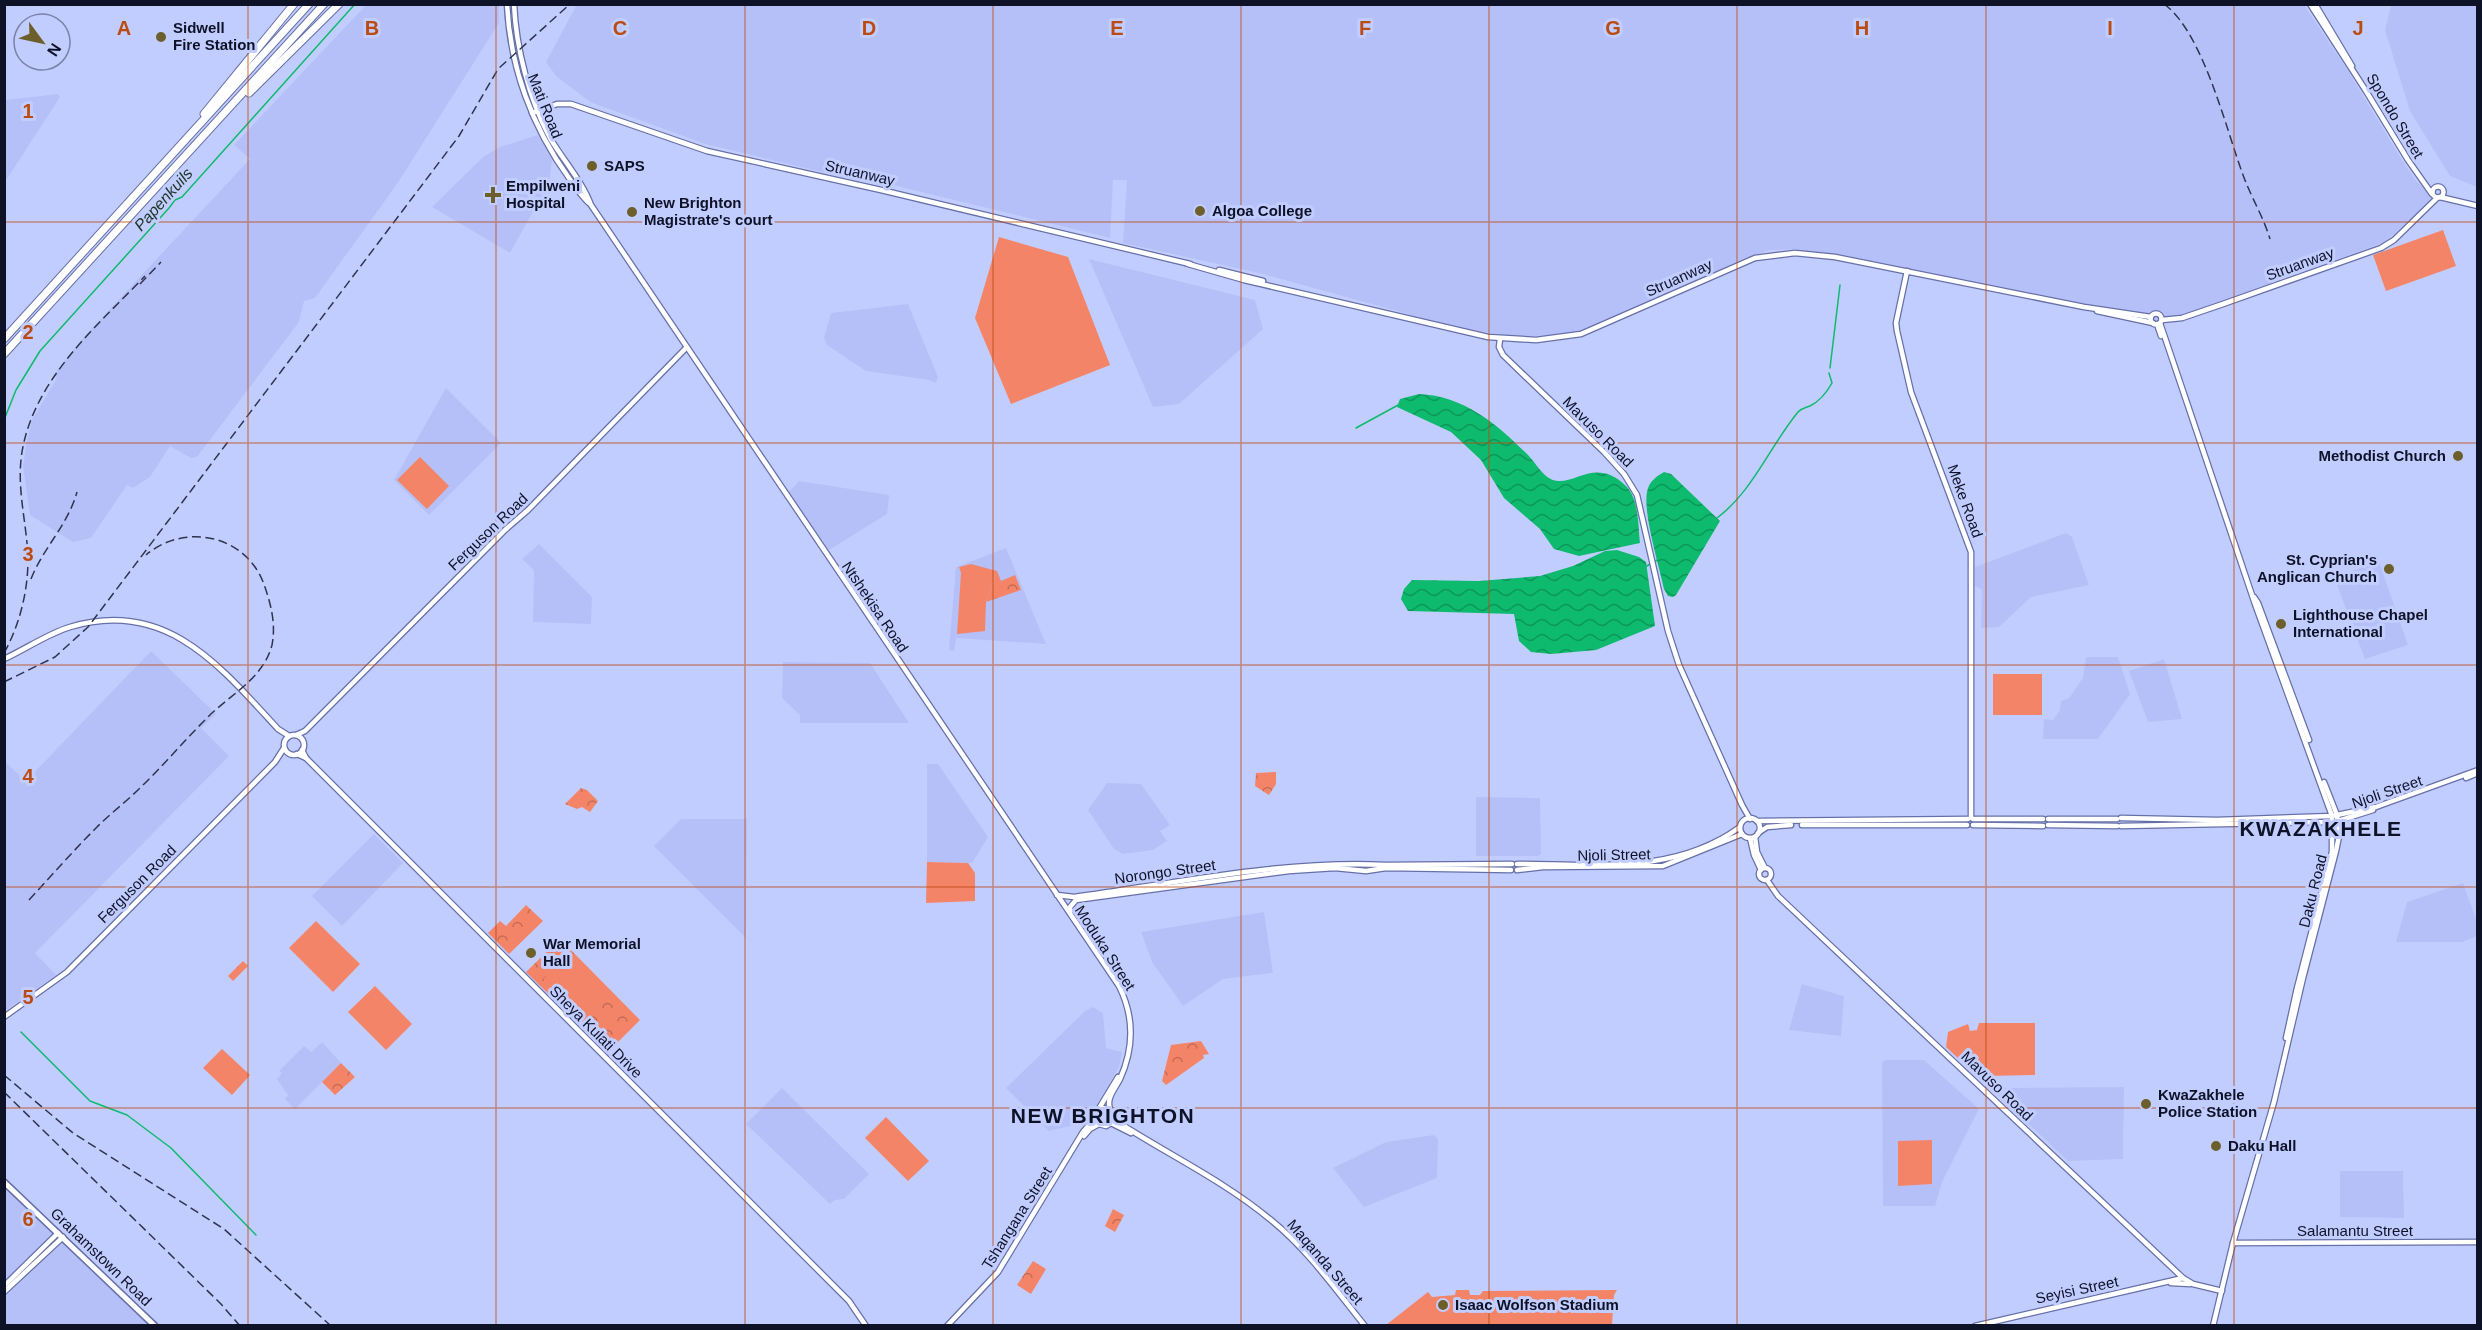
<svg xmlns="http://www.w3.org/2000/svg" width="2482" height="1330" font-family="Arial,sans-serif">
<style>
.built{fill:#b6c0f8}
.park{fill:url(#park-crowns)}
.pitch{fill:#f48467}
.water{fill:url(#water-waves)}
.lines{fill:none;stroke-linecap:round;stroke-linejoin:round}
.stream{stroke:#0eba6d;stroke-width:1.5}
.tertiary-casing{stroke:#6670a8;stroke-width:7}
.secondary-casing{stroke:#6670a8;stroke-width:7}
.primary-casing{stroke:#6670a8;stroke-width:8}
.motorway-casing{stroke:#6670a8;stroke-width:9}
.tertiary{stroke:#fff;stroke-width:4.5}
.secondary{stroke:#fff;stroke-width:4.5}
.primary{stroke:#fff;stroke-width:5}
.motorway{stroke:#fff;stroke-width:7}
.rail{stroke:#2f344e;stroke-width:1.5;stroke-dasharray:9 4.5;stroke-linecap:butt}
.grid{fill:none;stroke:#bc4b11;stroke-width:1.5;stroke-opacity:0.55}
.poi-dot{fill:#6c5f2c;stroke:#c2cdff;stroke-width:2}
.labels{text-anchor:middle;stroke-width:6;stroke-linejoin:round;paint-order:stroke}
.poi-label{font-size:15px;font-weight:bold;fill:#0e1227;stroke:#c2cdff;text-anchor:start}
.street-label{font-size:15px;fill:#0e1227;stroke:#c2cdff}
.water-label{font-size:16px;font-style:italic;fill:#1d3425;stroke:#c2cdff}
.district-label{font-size:21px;font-weight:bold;letter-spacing:1.5px;fill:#0e1227;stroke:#c2cdff}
.grid-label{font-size:20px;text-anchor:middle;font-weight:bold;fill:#bc4b11;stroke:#c2cdff;stroke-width:6;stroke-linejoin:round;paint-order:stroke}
</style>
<defs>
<pattern id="park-crowns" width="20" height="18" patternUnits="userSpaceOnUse" patternTransform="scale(1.5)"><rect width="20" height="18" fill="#f48467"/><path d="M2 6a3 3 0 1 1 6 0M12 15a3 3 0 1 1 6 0" fill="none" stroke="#c46b55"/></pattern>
<pattern id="water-waves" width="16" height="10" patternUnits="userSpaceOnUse" patternTransform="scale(1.5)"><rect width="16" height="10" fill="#0eba6d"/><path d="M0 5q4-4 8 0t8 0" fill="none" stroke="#0c965a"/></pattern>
</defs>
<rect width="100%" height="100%" fill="#c2cdff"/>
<g class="built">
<polygon points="367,4 499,5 499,23 397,184 315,298 304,301 299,322 197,457 191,458 170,446 150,477 133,488 127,485 91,538 73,542 30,515 23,466 27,441 32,420 57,378 54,374 81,340 250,159 234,145"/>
<polygon points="577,4 2304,5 2347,69 2405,165 2417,182 2433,195 2430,202 2385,242 2175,318 2155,320 1910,269 1795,249 1770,250 1743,259 1580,333 1520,337 1478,331 1426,319 1263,274 1123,243 1127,180 1113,180 1110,238 876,181 868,183 705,144 590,102 556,76 546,62"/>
<polygon points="2394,5 2477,5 2477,187 2450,176 2410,111 2385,30 2391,6"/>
<polygon points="58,94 60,97 5,182 5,100"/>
<polygon points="538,135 552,160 549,183 510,253 432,207 483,157 500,147"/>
<polygon points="1089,259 1255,300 1263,329 1179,404 1153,407"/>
<polygon points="908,304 938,377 936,383 929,380 866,371 827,345 824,338 831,313"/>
<polygon points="446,388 501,443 429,515 394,480"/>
<polygon points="799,481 889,495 887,514 829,550 788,493"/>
<polygon points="2066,533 2072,537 2089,585 2031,597 1999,627 1981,628 1982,590 1974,585 1975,567"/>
<polygon points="539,544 592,597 591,624 533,622 534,570 522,559"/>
<polygon points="1006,548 1046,644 956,638 954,651 949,650 956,567"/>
<polygon points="2379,562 2408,645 2365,659 2335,580 2337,576"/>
<polygon points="151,651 216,714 201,728 229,756 35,953 56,975 6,1010 5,762 26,781"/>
<polygon points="2086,657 2118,657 2130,694 2098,739 2043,739 2044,719 2053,720 2060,710 2061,701 2069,698 2083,678"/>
<polygon points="2164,659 2182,719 2148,722 2129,671"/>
<polygon points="783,662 870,663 909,723 800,723 800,715 782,698"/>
<polygon points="927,764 938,764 988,837 972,863 927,862"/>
<polygon points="1107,783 1141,784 1170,825 1160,831 1167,841 1153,850 1123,854 1114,849 1088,810"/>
<polygon points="1476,797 1540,798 1541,854 1538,856 1476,856"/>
<polygon points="681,819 747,819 746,938 654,846"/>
<polygon points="374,834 403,863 342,926 312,896"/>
<polygon points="2463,883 2477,922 2477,936 2462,942 2396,942 2407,902"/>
<polygon points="1264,912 1273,973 1223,979 1183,1006 1152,962 1141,932"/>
<polygon points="1802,984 1844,996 1841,1036 1789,1030"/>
<polygon points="1093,1007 1103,1013 1106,1048 1122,1052 1119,1067 1087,1122 1049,1131 1006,1088 1085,1011"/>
<polygon points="322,1042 341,1063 295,1109 285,1099 288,1095 277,1079 282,1073 279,1071 304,1046 311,1052"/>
<polygon points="1885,1060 1924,1060 1979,1109 1942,1182 1935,1206 1883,1206 1882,1063"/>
<polygon points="2124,1087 2123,1159 2068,1161 1997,1094 1998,1088"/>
<polygon points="782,1088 869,1174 844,1199 835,1200 830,1204 746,1124"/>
<polygon points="1434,1135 1438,1139 1437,1178 1364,1207 1333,1168 1386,1142"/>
<polygon points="2340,1171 2403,1171 2404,1218 2340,1217"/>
<polygon points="4,1184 63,1243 151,1325 5,1325"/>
</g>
<g class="park">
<polygon points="997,571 1001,581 1015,575 1021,590 986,602"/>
<polygon points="1276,772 1276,784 1269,795 1255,786 1256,773"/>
<polygon points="581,788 587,790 598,801 590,812 582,807 577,809 565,804"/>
<polygon points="526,905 543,921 509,954 488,933 500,921 506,926"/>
<polygon points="560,939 640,1020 608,1052 526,972"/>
<polygon points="243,961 248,966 233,981 228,976"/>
<polygon points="1201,1041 1209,1054 1203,1055 1204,1058 1166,1085 1162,1081 1171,1045"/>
<polygon points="341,1063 355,1077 335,1095 322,1082"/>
<polygon points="1113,1209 1124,1215 1115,1232 1105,1226"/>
<polygon points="1033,1261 1046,1269 1031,1294 1017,1285"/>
</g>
<g class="pitch">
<polygon points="2443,230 2456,266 2386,291 2373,255"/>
<polygon points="999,237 1068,257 1110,365 1011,404 975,318"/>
<polygon points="420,457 449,486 427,509 397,480"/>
<polygon points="971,564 997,571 986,602 985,631 957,634 961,573 959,567"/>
<rect x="1993" y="674" width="49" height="41"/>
<polygon points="927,862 968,863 975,873 975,901 926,903"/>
<polygon points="316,921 360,964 333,992 289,948"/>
<polygon points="570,953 606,991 580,1017 543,979"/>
<polygon points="375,986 412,1024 386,1050 348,1012"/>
<polygon points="1979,1023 2035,1023 2035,1075 1985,1076 1985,1072 1973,1072 1946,1047 1948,1032 1968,1024 1970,1031 1977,1030"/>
<polygon points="222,1049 250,1075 232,1095 203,1068"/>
<polygon points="886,1117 929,1161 908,1181 865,1138"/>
<polygon points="1932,1140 1932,1184 1898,1186 1898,1141"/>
<polygon points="1456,1290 1469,1290 1470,1295 1480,1295 1483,1291 1617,1290 1614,1295 1612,1325 1386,1325 1428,1292 1432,1297 1455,1295"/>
</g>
<g class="water">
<path d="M1419 394C1464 396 1497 424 1528 455 1534 461 1539 470 1546 476 1569 495 1592 452 1626 486 1639 499 1638 525 1640 543L1579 556 1554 549 1540 529 1504 498 1481 460 1451 432 1397 407 1400 399Z"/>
<path d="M1664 472 1671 474 1720 521 1676 595 1673 597 1668 596 1664 589C1659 565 1643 514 1647 492 1649 482 1655 477 1664 472Z"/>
<polygon points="1617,550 1639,557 1646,562 1655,626 1596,650 1551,654 1531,652 1519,641 1514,614 1408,611 1401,599 1404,589 1412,580 1479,581 1540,576 1573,566 1605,551"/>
</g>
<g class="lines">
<g class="stream">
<polyline points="1830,368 1840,285"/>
<polyline points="4,420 16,390 40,351 169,208 175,200 182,197 355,4"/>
<polyline points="1356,428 1400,404"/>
<path d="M1717 518C1753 491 1770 446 1798 412 1802 408 1805 408 1810 406 1820 401 1827 392 1832 383L1829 373"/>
<polyline points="1645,567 1659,559"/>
<polyline points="21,1032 90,1101 127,1115 171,1148 256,1235"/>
</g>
<defs>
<g id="tertiary">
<path d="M507 4C510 67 532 127 569 178 575 186 581 196 589 203"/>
<path d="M514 4C516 48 529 99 550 138 563 160 582 181 591 205L1119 986C1134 1016 1134 1048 1120 1079 1115 1089 1106 1098 1110 1109"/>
<polyline points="532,113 557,104 571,104 707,151 881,190 1190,264"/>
<polyline points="1188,264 1244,280 1488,337 1536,340 1581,334 1755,258 1795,253 1835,257 2084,307 2151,317"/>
<polyline points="1219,270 1263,281"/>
<polyline points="1907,271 1896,323 1897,331 1911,392 1971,552 1971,818"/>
<polyline points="2097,311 2153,323"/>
<circle cx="2156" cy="319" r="5.5"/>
<polyline points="2162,320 2182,318 2223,304 2381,248 2394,240 2437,198"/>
<polyline points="2157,324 2161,336"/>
<polyline points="1500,339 1499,347 1503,355 1604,452 1624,474 1637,495 1668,631 1679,665 1742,805 1750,819"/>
<polyline points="2254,597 2258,603 2309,740"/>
<polyline points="296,735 305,731 505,530 528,510 686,348"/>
<polyline points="302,750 306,758 849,1301 866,1326"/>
<polyline points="297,754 306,758"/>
<polyline points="2324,782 2337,815"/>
<polyline points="2121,818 2217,820 2332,816 2255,604 2160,323"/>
<circle cx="1750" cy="828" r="10"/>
<polyline points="1973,819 2043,819"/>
<polyline points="2048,819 2117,819"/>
<polyline points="1757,821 1968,819"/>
<polyline points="1802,825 1967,825"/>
<polyline points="1973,825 2043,826"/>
<polyline points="2048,825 2117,826"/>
<polyline points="2121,826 2332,822"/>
<polyline points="1758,833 1767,827 1791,825"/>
<polyline points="1755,837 1757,852 1765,868"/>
<polyline points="1750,838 1754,855 1761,870"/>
<path d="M1517 864C1594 864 1674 875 1740 827"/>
<circle cx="1765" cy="874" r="6"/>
<polyline points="1517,870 1543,867 1663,866 1742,834"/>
<polyline points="1767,880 1778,896 2183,1278 2193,1284 2222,1291"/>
<path d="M1057 895 1074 897C1177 883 1282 860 1386 865L1512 864"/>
<polyline points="1070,913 1070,907 1076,900 1289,871 1335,868 1366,871 1386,868 1511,870"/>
<polyline points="1097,1110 1102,1108 1110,1109 1113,1116 1111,1123 1106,1126 1099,1124 1095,1115 1118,1077"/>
<path d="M1113 1119C1165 1153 1223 1180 1271 1220 1308 1250 1335 1289 1365 1326"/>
<polyline points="1111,1123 1131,1133"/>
<polyline points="1084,1136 1090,1129 1099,1124"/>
<polyline points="2233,1243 2478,1242"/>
<polyline points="2171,1283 2190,1284"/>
<polyline points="947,1326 998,1272 1083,1132 1095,1118"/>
<polyline points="1975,1326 2183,1278"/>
</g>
<g id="secondary">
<polyline points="2310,4 2366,91 2408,160 2432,194"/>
<polyline points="2315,4 2352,66"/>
<circle cx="2438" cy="192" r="5.5"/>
<polyline points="2440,197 2478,206"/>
<path d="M4 659C26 649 47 634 70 627 166 598 220 666 278 729L289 736"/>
<circle cx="294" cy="745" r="10"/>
<polyline points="2466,778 2478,773"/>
<polyline points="2338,821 2373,810"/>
<polyline points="4,1017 67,972 275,762 284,748"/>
<polyline points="2286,1038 2297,988 2332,852 2332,816 2376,807 2478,770"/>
<polyline points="4,1286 58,1233"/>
<polyline points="4,1292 63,1237"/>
<polyline points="2213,1326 2233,1243 2274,1102 2303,978 2336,851 2339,836 2337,815"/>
</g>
<polyline id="primary" points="4,1182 155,1326"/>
<g id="motorway">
<polyline points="249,93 339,4"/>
<polyline points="204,114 294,4"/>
<polyline points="4,339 309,4"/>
<polyline points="4,354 324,4"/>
</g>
</defs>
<use href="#tertiary" class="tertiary-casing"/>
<use href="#secondary" class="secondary-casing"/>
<use href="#primary" class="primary-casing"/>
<use href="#motorway" class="motorway-casing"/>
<use href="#tertiary" class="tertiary"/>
<use href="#secondary" class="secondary"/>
<use href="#primary" class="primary"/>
<use href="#motorway" class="motorway"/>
<g class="rail">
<path d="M2164 4C2203 32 2226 129 2243 175 2251 197 2263 216 2270 239"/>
<polyline points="140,284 161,262"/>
<path d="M31 579C43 548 68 525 77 492"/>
<path d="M4 653C22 621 31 579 27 543 24 512 17 483 22 452 34 379 97 326 145 276"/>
<polyline points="4,682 55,657 88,627 459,136 498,69 570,4"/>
<path d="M29 900C52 875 74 850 97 827 111 813 127 801 141 787 163 766 182 743 204 721 227 696 263 680 272 645 275 629 273 615 269 600 266 590 263 579 257 570 233 532 180 526 146 555"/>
<polyline points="4,1075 73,1133 224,1229 331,1326"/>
<polyline points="4,1092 221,1304 240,1326"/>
</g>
</g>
<path class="grid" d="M248 4V1326M496 4V1326M745 4V1326M993 4V1326M1241 4V1326M1489 4V1326M1737 4V1326M1986 4V1326M2234 4V1326M4 222H2478M4 443H2478M4 665H2478M4 887H2478M4 1108H2478"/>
<g class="poi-dot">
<circle cx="161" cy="37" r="6"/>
<circle cx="592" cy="166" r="6"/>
<path d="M490 186h6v6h6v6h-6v6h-6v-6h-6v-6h6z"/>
<circle cx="1200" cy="211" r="6"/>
<circle cx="632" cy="212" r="6"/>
<circle cx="2458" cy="456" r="6"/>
<circle cx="2389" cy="569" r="6"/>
<circle cx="2281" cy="624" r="6"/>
<circle cx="531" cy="953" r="6"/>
<circle cx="2146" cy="1104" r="6"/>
<circle cx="2216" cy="1146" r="6"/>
<circle cx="1443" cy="1305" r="6"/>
</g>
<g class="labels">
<g class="poi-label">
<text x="173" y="33">Sidwell<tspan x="173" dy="17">Fire Station</tspan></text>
<text x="604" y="171">SAPS</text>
<text x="506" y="191">Empilweni<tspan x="506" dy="17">Hospital</tspan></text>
<text x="644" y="208">New Brighton<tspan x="644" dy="17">Magistrate's court</tspan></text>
<text x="1212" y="216">Algoa College</text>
<text x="2446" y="461" text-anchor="end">Methodist Church</text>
<text x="2377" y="565" text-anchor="end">St. Cyprian's<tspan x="2377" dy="17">Anglican Church</tspan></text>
<text x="2293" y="620">Lighthouse Chapel<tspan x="2293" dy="17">International</tspan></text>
<text x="543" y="949">War Memorial<tspan x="543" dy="17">Hall</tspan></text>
<text x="2158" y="1100">KwaZakhele<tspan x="2158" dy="17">Police Station</tspan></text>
<text x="2228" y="1151">Daku Hall</text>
<text x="1455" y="1310">Isaac Wolfson Stadium</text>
</g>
<g class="street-label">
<text transform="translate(545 106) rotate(68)" y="5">Mati Road</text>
<text transform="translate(2395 116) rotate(59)" y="5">Spondo Street</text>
<text transform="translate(860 173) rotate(13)" y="5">Struanway</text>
<text transform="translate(2300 264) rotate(-20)" y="5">Struanway</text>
<text transform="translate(1679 278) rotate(-24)" y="5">Struanway</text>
<text transform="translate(1598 432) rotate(45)" y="5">Mavuso Road</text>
<text transform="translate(1965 501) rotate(70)" y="5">Meke Road</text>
<text transform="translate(488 532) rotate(-44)" y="5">Ferguson Road</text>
<text transform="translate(875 607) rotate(56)" y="5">Ntshekisa Road</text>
<text transform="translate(2387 792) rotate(-19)" y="5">Njoli Street</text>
<text transform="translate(1614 855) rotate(-1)" y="5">Njoli Street</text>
<text transform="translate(1165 872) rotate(-8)" y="5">Norongo Street</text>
<text transform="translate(137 884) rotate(-45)" y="5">Ferguson Road</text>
<text transform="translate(2313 891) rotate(-76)" y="5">Daku Road</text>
<text transform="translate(1105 948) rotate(57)" y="5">Moduka Street</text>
<text transform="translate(596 1032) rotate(45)" y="5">Sheya Kulati Drive</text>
<text transform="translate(1997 1086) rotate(44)" y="5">Mavuso Road</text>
<text transform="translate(1017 1218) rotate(-58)" y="5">Tshangana Street</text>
<text x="2355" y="1236">Salamantu Street</text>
<text transform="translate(101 1257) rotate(44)" y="5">Grahamstown Road</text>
<text transform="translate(1325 1262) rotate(49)" y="5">Maqanda Street</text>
<text transform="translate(2077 1290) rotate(-12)" y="5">Seyisi Street</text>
</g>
<g class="water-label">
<text transform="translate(163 199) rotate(-48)" y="6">Papenkuils</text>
</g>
<g class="district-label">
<text x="2321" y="836">KWAZAKHELE</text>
<text x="1103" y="1123">NEW BRIGHTON</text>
</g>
</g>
<g class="grid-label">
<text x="124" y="35">A</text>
<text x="372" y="35">B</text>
<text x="620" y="35">C</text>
<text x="869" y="35">D</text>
<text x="1117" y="35">E</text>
<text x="1365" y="35">F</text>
<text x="1613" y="35">G</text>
<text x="1862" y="35">H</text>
<text x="2110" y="35">I</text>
<text x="2358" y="35">J</text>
<text x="28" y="118">1</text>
<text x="28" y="339">2</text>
<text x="28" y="561">3</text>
<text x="28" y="783">4</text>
<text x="28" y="1004">5</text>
<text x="28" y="1226">6</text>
</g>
<rect width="2482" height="1330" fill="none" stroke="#0e1227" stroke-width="12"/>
<g transform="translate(42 42) rotate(123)"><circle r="28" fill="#c2cdff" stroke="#7a82a9" stroke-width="1.5"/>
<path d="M0-4.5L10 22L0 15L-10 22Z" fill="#6c5f2c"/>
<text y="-9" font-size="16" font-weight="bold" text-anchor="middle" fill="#0e1227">N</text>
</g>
</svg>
